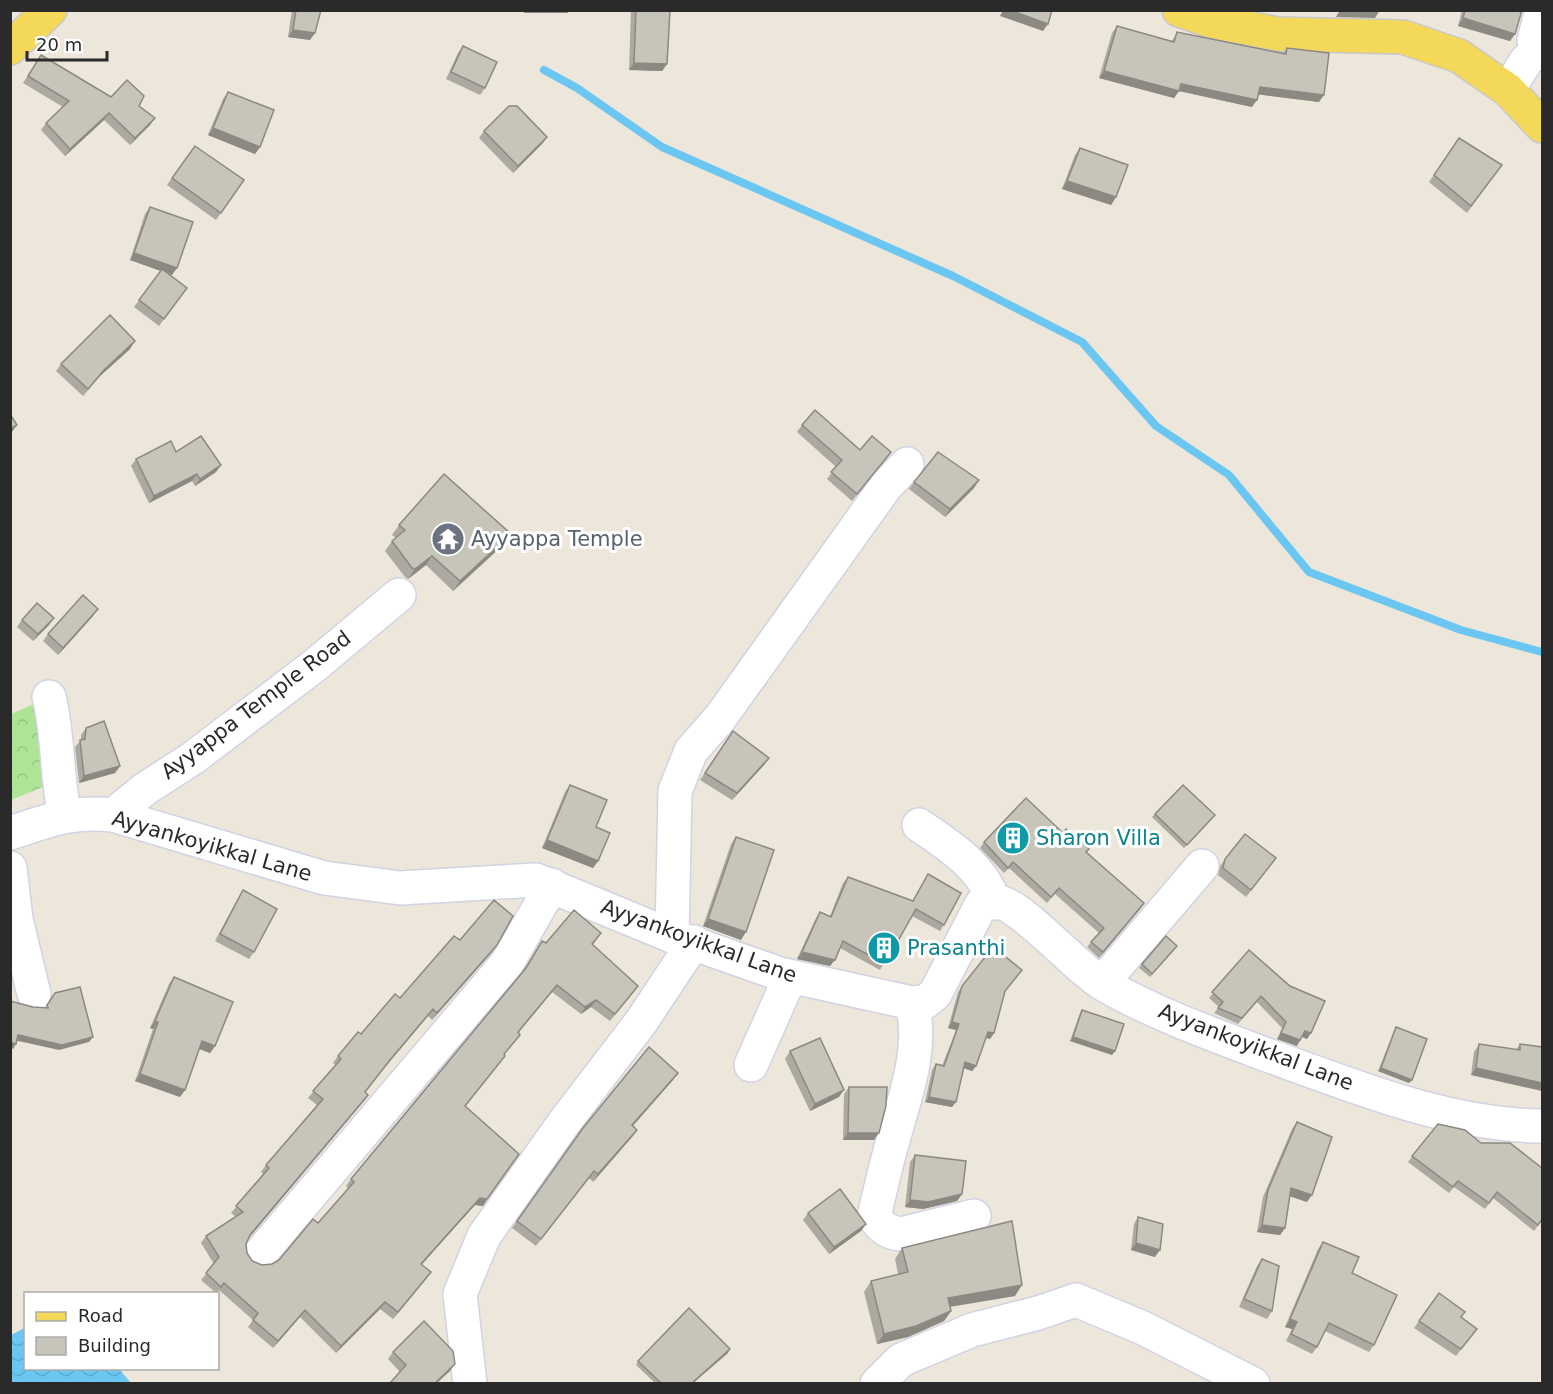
<svg xmlns="http://www.w3.org/2000/svg" width="1553" height="1394" font-family="'DejaVu Sans',sans-serif">
<style>
.park{fill:url(#park-crowns)}
.water{fill:url(#water-waves)}
.lines{fill:none;stroke-linecap:round;stroke-linejoin:round}
.stream{stroke:#6bc7f1;stroke-width:8}
.minor-casing{stroke:#d1d3e3;stroke-width:36}
.major-casing{stroke:#c8c8c8;stroke-width:36}
.minor{stroke:#fff;stroke-width:33}
.major{stroke:#f4d859;stroke-width:33}
.wall{fill:#aba9a0}
.shaded-wall{fill:#8b8982}
.building{fill:#c7c4ba;stroke:#8b8982;stroke-width:1.5}
.labels{text-anchor:middle;stroke-width:6;stroke-linejoin:round;paint-order:stroke}
.worship-label{font-size:21px;fill:#5b616d;stroke:#fff;text-anchor:start}
.street-label{font-size:21px;fill:#2a2a2a;stroke:#fff}
.culture-label{font-size:21px;fill:#0d838f;stroke:#fff;text-anchor:start}
</style>
<defs>
<pattern id="park-crowns" width="20" height="18" patternUnits="userSpaceOnUse" patternTransform="scale(1.5)"><rect width="20" height="18" fill="#ade496"/><path d="M2 6a3 3 0 1 1 6 0M12 15a3 3 0 1 1 6 0" fill="none" stroke="#95c481"/></pattern>
<pattern id="water-waves" width="16" height="10" patternUnits="userSpaceOnUse" patternTransform="scale(1.5)"><rect width="16" height="10" fill="#6bc7f1"/><path d="M0 5q4-4 8 0t8 0" fill="none" stroke="#5dabcf"/></pattern>
</defs>
<rect width="100%" height="100%" fill="#ece6db"/>
<polygon class="park" points="34,704 48,785 11,800 11,714"/>
<polygon class="water" points="25,1328 26,1368 119,1369 131,1383 11,1383 11,1335"/>
<g class="lines">
<polyline class="stream" points="544,70 577,88 662,147 953,276 1082,342 1156,426 1229,475 1309,572 1461,630 1542,652"/>
<defs>
<g id="minor">
<polyline points="1542,10 1534,40 1542,46"/>
<polyline points="1508,90 1526,61 1541,46"/>
<path d="M49 697C59 736 56 777 65 816"/>
<polyline points="113,815 145,789 193,758 314,666 399,595"/>
<path d="M919 825C951 847 981 865 995 903"/>
<path d="M10 833C51 820 69 811 113 815L324 878 400 888 536 880 672 936 780 974 912 1003 925 1002 935 994 981 905C987 904 994 901 999 902 1024 907 1076 968 1103 984 1155 1014 1214 1035 1270 1056 1358 1088 1449 1125 1542 1126"/>
<polyline points="10,868 16,919 34,994"/>
<polyline points="672,936 675,791 691,751 720,718 886,486 907,464"/>
<polyline points="1102,983 1202,866"/>
<path d="M912 1003C924 1051 904 1098 892 1144 885 1168 880 1192 874 1216 880 1227 889 1233 901 1234L974 1216"/>
<polyline points="751,1065 790,977"/>
<polyline points="260,1254 507,963 552,885"/>
<polyline points="470,1384 460,1294 484,1236 563,1124 641,1022 694,942"/>
<polyline points="877,1384 901,1360 972,1330 1038,1313 1076,1300 1143,1328 1253,1384"/>
</g>
<g id="major">
<polyline points="1179,10 1211,21 1278,34 1403,37 1459,56 1508,90 1542,126"/>
<polyline points="10,48 50,10"/>
</g>
</defs>
<use href="#minor" class="minor-casing"/>
<use href="#major" class="major-casing"/>
<use href="#minor" class="minor"/>
<use href="#major" class="major"/>
</g>
<g class="wall">
<polygon points="292,10 321,10 310,40 288,37"/>
<polygon points="631,10 670,10 667,64 662,71 629,70"/>
<polygon points="1462,10 1522,10 1510,41 1458,26"/>
<polygon points="1117,26 1172,41 1177,32 1283,53 1287,48 1319,102 1258,94 1252,107 1179,91 1174,98 1099,78 1112,33"/>
<polygon points="463,46 485,88 480,95 446,79 458,53"/>
<polygon points="41,55 111,97 139,106 155,118 150,125 130,145 104,120 65,156 41,130 46,123 63,107 23,83"/>
<polygon points="228,92 260,147 255,154 208,135 223,99"/>
<polygon points="484,131 547,137 542,144 513,173 479,138"/>
<polygon points="1459,138 1502,165 1467,213 1429,182"/>
<polygon points="195,146 244,180 216,220 167,185"/>
<polygon points="1080,148 1116,197 1111,205 1062,189 1075,155"/>
<polygon points="150,207 172,275 166,273 187,288 159,326 134,307 161,271 130,260 145,214"/>
<polygon points="130,349 99,377 83,396 56,371 61,364"/>
<polygon points="802,425 860,450 886,459 852,501 827,479 836,467 797,432"/>
<polygon points="176,452 221,465 216,472 195,486 192,481 149,503 131,466 136,459"/>
<polygon points="979,480 974,488 945,517 909,489 914,482"/>
<polygon points="399,525 504,544 453,591 426,565 408,579 405,577 385,551 392,541 396,538 392,535"/>
<polygon points="93,616 58,655 43,641 48,634"/>
<polygon points="22,620 49,625 33,641 17,627"/>
<polygon points="86,728 120,766 115,773 79,783 75,747 81,740 81,735"/>
<polygon points="733,731 769,758 764,765 732,800 700,780"/>
<polygon points="570,785 596,827 598,861 593,868 542,848 565,792"/>
<polygon points="1155,814 1215,815 1184,848 1152,817"/>
<polygon points="1063,833 1087,852 1140,909 1099,958 1087,947 1099,933 1055,894 1047,903 1009,868 1004,873 980,848 984,842"/>
<polygon points="736,837 741,940 703,926 731,844"/>
<polygon points="1225,859 1271,865 1246,897 1218,875 1220,866"/>
<polygon points="928,874 944,925 940,931 912,916 880,970 840,948 830,966 797,959 816,918 820,912 830,916 843,883 848,877 913,901"/>
<polygon points="243,890 254,952 249,959 215,941 238,898"/>
<polygon points="601,933 593,945 633,993 610,1021 591,1007 581,1014 552,992 518,1033 520,1035 504,1055 505,1056 500,1063 465,1106 519,1154 483,1206 475,1205 421,1264 426,1279 393,1319 380,1309 336,1353 300,1317 273,1348 248,1327 253,1320 219,1290 216,1293 201,1280 214,1264 201,1243 206,1236 236,1217 231,1213 263,1174 261,1172 266,1165 317,1105 308,1098 336,1065 333,1063 338,1056 460,940 492,952 432,1020 428,1016 385,1067 365,1092 368,1095 363,1102 249,1238 246,1244 247,1253 252,1261 262,1265 272,1264 279,1260 318,1223 348,1188 346,1186 351,1179 523,971 542,941 546,943"/>
<polygon points="1177,946 1150,977 1139,968 1142,964"/>
<polygon points="1249,950 1307,1039 1302,1037 1297,1046 1277,1039 1282,1028 1257,1002 1238,1024 1214,1013 1219,1007 1209,998"/>
<polygon points="174,977 215,1046 210,1053 199,1049 185,1090 180,1097 135,1081 153,1029 150,1028 169,984"/>
<polygon points="962,986 1005,992 994,1033 990,1039 986,1038 976,1066 972,1071 963,1068 952,1107 925,1102 932,1070 936,1064 942,1066 956,1030 948,1028 958,992"/>
<polygon points="1082,1010 1115,1051 1112,1055 1070,1041 1080,1013"/>
<polygon points="1396,1027 1412,1080 1409,1083 1378,1071 1394,1031"/>
<polygon points="1479,1044 1516,1050 1520,1044 1542,1047 1471,1075 1474,1052"/>
<polygon points="790,1051 839,1097 810,1111 785,1059"/>
<polygon points="673,1080 633,1126 637,1130 632,1137 593,1182 589,1178 536,1246 512,1228 583,1128"/>
<polygon points="849,1087 874,1140 843,1140 844,1094"/>
<polygon points="1297,1122 1307,1202 1290,1196 1285,1228 1280,1235 1257,1232 1263,1197 1292,1129"/>
<polygon points="1438,1124 1542,1220 1534,1231 1493,1198 1485,1209 1454,1187 1449,1193 1408,1162"/>
<polygon points="915,1155 962,1194 957,1201 923,1209 905,1207 910,1162"/>
<polygon points="808,1213 866,1224 861,1231 829,1254 803,1220"/>
<polygon points="1138,1217 1155,1257 1131,1250 1134,1224"/>
<polygon points="1323,1242 1352,1273 1374,1345 1369,1352 1325,1331 1317,1347 1312,1354 1286,1341 1292,1329 1285,1327 1318,1249"/>
<polygon points="902,1248 1015,1296 950,1307 951,1311 944,1321 908,1337 877,1344 864,1292 871,1281 898,1274 895,1259"/>
<polygon points="1262,1259 1272,1311 1267,1319 1239,1307 1257,1266"/>
<polygon points="1439,1293 1461,1317 1477,1329 1456,1356 1414,1328"/>
<polygon points="393,1352 450,1371 400,1372 388,1359"/>
<polygon points="728,1353 693,1383 655,1383 636,1365 638,1361"/>
</g>
<g class="shaded-wall">
<polygon points="525,10 569,10 568,13 524,13"/>
<polygon points="1003,10 1010,10 1048,24 1043,31 1000,16"/>
<polygon points="1340,10 1380,10 1375,18 1336,17"/>
<polygon points="1463,18 1515,34 1510,41 1458,26"/>
<polygon points="293,30 315,33 310,40 288,37"/>
<polygon points="634,63 667,64 662,71 629,70"/>
<polygon points="1104,71 1181,84 1257,100 1252,107 1179,91 1174,98 1099,78"/>
<polygon points="1260,87 1324,95 1319,102 1255,94"/>
<polygon points="109,113 104,120 65,156 70,149"/>
<polygon points="155,118 150,125 130,145 135,138"/>
<polygon points="213,128 260,147 255,154 208,135"/>
<polygon points="547,137 542,144 513,173 518,166"/>
<polygon points="1067,181 1116,197 1111,205 1062,189"/>
<polygon points="134,253 177,268 172,275 130,260"/>
<polygon points="135,341 130,349 99,377 83,396 104,370"/>
<polygon points="17,425 12,432 10,433 10,429"/>
<polygon points="221,465 216,472 195,486 200,479"/>
<polygon points="197,474 192,481 149,503 154,496"/>
<polygon points="979,480 974,488 945,517 950,509"/>
<polygon points="511,534 504,544 453,591 460,581"/>
<polygon points="432,556 426,565 408,579 415,569"/>
<polygon points="98,609 93,616 58,655 63,648"/>
<polygon points="54,618 49,625 33,641 38,634"/>
<polygon points="769,758 764,765 732,800 737,793"/>
<polygon points="120,766 115,773 79,783 84,776"/>
<polygon points="547,840 598,861 593,868 542,848"/>
<polygon points="1144,903 1140,909 1099,958 1103,952"/>
<polygon points="708,919 746,932 741,940 703,926"/>
<polygon points="497,945 492,952 432,1020 437,1013"/>
<polygon points="802,952 835,960 830,966 797,959"/>
<polygon points="557,985 552,992 513,1039 518,1032"/>
<polygon points="596,1000 591,1007 581,1014 585,1007"/>
<polygon points="433,1009 428,1016 385,1067 390,1060"/>
<polygon points="155,1021 158,1022 153,1029 150,1028"/>
<polygon points="952,1022 959,1024 956,1030 948,1028"/>
<polygon points="1305,1031 1311,1033 1307,1039 1301,1036"/>
<polygon points="988,1032 994,1033 990,1039 984,1037"/>
<polygon points="1281,1033 1300,1040 1297,1046 1277,1039"/>
<polygon points="18,1035 93,1037 89,1042 59,1050 14,1040"/>
<polygon points="1073,1037 1115,1051 1112,1055 1070,1041"/>
<polygon points="202,1041 215,1046 210,1053 197,1048"/>
<polygon points="10,1042 16,1044 13,1049 10,1048"/>
<polygon points="965,1062 976,1066 972,1071 961,1067"/>
<polygon points="1381,1068 1412,1080 1409,1083 1378,1071"/>
<polygon points="1476,1068 1542,1083 1542,1091 1471,1075"/>
<polygon points="678,1073 673,1080 627,1132 632,1125"/>
<polygon points="140,1074 185,1090 180,1097 135,1081"/>
<polygon points="844,1090 839,1097 810,1111 815,1104"/>
<polygon points="368,1095 363,1102 245,1242 250,1235"/>
<polygon points="929,1097 956,1102 952,1107 925,1102"/>
<polygon points="637,1130 632,1137 593,1182 598,1174"/>
<polygon points="848,1133 879,1133 874,1140 843,1140"/>
<polygon points="1291,1188 1312,1195 1307,1202 1286,1195"/>
<polygon points="962,1194 957,1201 923,1209 905,1207 910,1200"/>
<polygon points="480,1198 487,1199 483,1206 475,1205 416,1271 421,1264"/>
<polygon points="866,1224 861,1231 829,1254 834,1247"/>
<polygon points="1262,1225 1285,1228 1280,1235 1257,1232"/>
<polygon points="1136,1243 1160,1250 1155,1257 1131,1250"/>
<polygon points="431,1272 426,1279 393,1319 398,1312"/>
<polygon points="1022,1285 1015,1296 941,1308 948,1298"/>
<polygon points="385,1302 380,1309 336,1353 341,1346"/>
<polygon points="305,1310 300,1317 273,1348 278,1341"/>
<polygon points="951,1311 944,1321 908,1337 877,1344 884,1334"/>
<polygon points="1290,1319 1297,1322 1292,1329 1285,1327"/>
<polygon points="730,1349 728,1353 693,1383 692,1383"/>
<polygon points="455,1364 450,1371 437,1383 435,1383"/>
</g>
<g class="building">
<polygon points="296,10 321,10 315,33 293,30"/>
<polygon points="636,10 670,10 667,64 634,63"/>
<polygon points="1010,10 1052,10 1048,24"/>
<polygon points="1465,10 1522,10 1515,34 1463,18"/>
<polygon points="1117,26 1174,42 1177,32 1286,54 1287,48 1329,53 1324,95 1260,87 1257,100 1181,84 1179,91 1104,71"/>
<polygon points="463,46 497,62 485,88 451,72"/>
<polygon points="41,55 111,97 127,80 144,96 139,106 155,118 135,138 109,113 70,149 46,123 69,101 28,76"/>
<polygon points="228,92 274,110 260,147 213,128"/>
<polygon points="509,106 517,106 547,137 518,166 484,131"/>
<polygon points="1459,138 1502,165 1471,206 1434,175"/>
<polygon points="195,146 244,180 221,213 172,178"/>
<polygon points="1080,148 1128,165 1116,197 1067,181"/>
<polygon points="150,207 193,222 177,268 134,253"/>
<polygon points="162,269 187,288 164,319 139,300"/>
<polygon points="110,315 135,341 104,370 88,389 61,364"/>
<polygon points="815,410 860,450 872,436 891,452 857,494 831,472 842,460 802,425"/>
<polygon points="10,414 17,425 10,429"/>
<polygon points="201,436 221,465 200,479 197,474 154,496 136,459 171,441 176,452"/>
<polygon points="938,452 979,480 950,509 914,482"/>
<polygon points="444,474 511,534 460,581 432,556 415,569 412,568 392,541 405,530 399,525"/>
<polygon points="83,595 98,609 63,648 48,634"/>
<polygon points="37,603 54,618 38,634 22,620"/>
<polygon points="104,721 120,766 84,776 80,740 85,739 86,728"/>
<polygon points="733,731 769,758 737,793 705,773"/>
<polygon points="570,785 607,800 596,827 610,833 598,861 547,840"/>
<polygon points="1183,785 1215,815 1187,845 1155,814"/>
<polygon points="1026,798 1063,833 1066,829 1089,849 1086,852 1144,903 1103,952 1091,942 1104,928 1059,888 1051,897 1013,862 1008,868 984,842"/>
<polygon points="1245,834 1276,858 1251,890 1223,868 1225,859"/>
<polygon points="736,837 774,850 746,932 708,919"/>
<polygon points="928,874 961,893 944,925 916,909 885,964 843,941 835,960 802,952 820,912 831,917 848,877 913,901"/>
<polygon points="243,890 277,909 254,952 220,934"/>
<polygon points="494,900 513,916 497,945 437,1013 433,1009 390,1060 365,1092 368,1095 250,1235 246,1244 247,1253 252,1261 262,1265 272,1264 279,1260 313,1219 318,1223 354,1182 351,1179 526,968 542,941 546,943 574,910 601,933 592,944 638,986 615,1014 596,1000 585,1007 557,985 518,1032 520,1035 504,1054 505,1056 465,1106 519,1154 487,1199 480,1198 421,1264 431,1272 398,1312 385,1302 341,1346 305,1310 278,1341 253,1320 258,1313 224,1283 221,1287 206,1273 219,1257 206,1236 243,1212 236,1206 269,1168 266,1165 323,1099 313,1091 341,1059 338,1056 358,1032 361,1034 395,994 400,998 454,936 460,940"/>
<polygon points="1166,936 1177,946 1152,974 1142,964"/>
<polygon points="993,947 1022,970 1005,991 994,1033 988,1032 976,1066 965,1062 956,1102 929,1097 936,1064 944,1066 959,1024 952,1022 962,986"/>
<polygon points="1249,950 1290,986 1325,1001 1311,1033 1305,1031 1300,1040 1281,1033 1286,1022 1261,996 1242,1018 1218,1008 1223,1002 1212,992"/>
<polygon points="174,977 233,1002 215,1046 202,1041 185,1090 140,1074 158,1022 155,1021"/>
<polygon points="80,987 93,1037 62,1045 18,1035 16,1044 10,1042 10,1001 33,1007 48,1008 47,1005 55,993"/>
<polygon points="1082,1010 1124,1024 1115,1051 1073,1037"/>
<polygon points="1396,1027 1427,1039 1412,1080 1381,1068"/>
<polygon points="820,1038 844,1090 815,1104 790,1051"/>
<polygon points="1479,1044 1520,1050 1520,1044 1542,1047 1542,1083 1476,1068"/>
<polygon points="649,1047 678,1073 632,1125 637,1130 598,1174 594,1171 541,1239 517,1221 583,1128"/>
<polygon points="849,1087 887,1087 886,1106 879,1133 848,1133"/>
<polygon points="1297,1122 1332,1137 1312,1195 1291,1188 1285,1228 1262,1225 1268,1190"/>
<polygon points="1438,1124 1465,1130 1481,1143 1510,1143 1542,1168 1542,1219 1538,1225 1497,1192 1489,1203 1458,1181 1453,1187 1412,1156"/>
<polygon points="915,1155 966,1161 962,1194 928,1202 910,1200"/>
<polygon points="840,1189 866,1224 834,1247 808,1213"/>
<polygon points="1138,1217 1163,1224 1160,1250 1136,1243"/>
<polygon points="1012,1221 1022,1285 948,1298 951,1311 916,1326 884,1334 871,1281 908,1272 902,1248"/>
<polygon points="1323,1242 1359,1257 1352,1273 1397,1295 1374,1345 1329,1323 1317,1347 1291,1334 1297,1322 1290,1319"/>
<polygon points="1262,1259 1279,1266 1272,1311 1244,1299"/>
<polygon points="1439,1293 1465,1312 1461,1317 1477,1329 1461,1349 1419,1321"/>
<polygon points="689,1308 730,1349 692,1383 661,1383 638,1361"/>
<polygon points="424,1321 453,1351 455,1364 435,1383 390,1383 406,1365 393,1352"/>
</g>
<defs>
<symbol id="temple-disc" viewBox="-11 -11 22 22"><circle r="9.5" fill="#6b7280" stroke="#fff"/><path d="M0-6L5-2H3V0L6.5 2.5H4V6H1.5V3h-3V6H-4V2.5H-6.5L-3 0V-2H-5Z" fill="#fff"/></symbol>
<symbol id="building-disc" viewBox="-11 -11 22 22"><circle r="9.5" fill="#0f9aa8" stroke="#fff"/><path d="M-4-6H4V6H1V3H-1V6H-4ZM-2.5-4.3h1.7v1.8h-1.7ZM.8-4.3h1.7v1.8H.8ZM-2.5-1h1.7V.8h-1.7ZM.8-1h1.7V.8H.8Z" fill="#fff"/></symbol>
</defs>
<g fill-rule="evenodd">
<use href="#temple-disc" x="429" y="520" width="38" height="38"/>
<use href="#building-disc" x="994" y="819" width="38" height="38"/>
<use href="#building-disc" x="865" y="929" width="38" height="38"/>
</g>
<g class="labels">
<g class="worship-label">
<text x="471" y="546">Ayyappa Temple</text>
</g>
<g class="street-label">
<text transform="translate(256 705) rotate(-37)" y="7">Ayyappa Temple Road</text>
<text transform="translate(212 846) rotate(16)" y="7">Ayyankoyikkal Lane</text>
<text transform="translate(699 941) rotate(20)" y="7">Ayyankoyikkal Lane</text>
<text transform="translate(1256 1047) rotate(21)" y="7">Ayyankoyikkal Lane</text>
</g>
<g class="culture-label">
<text x="1036" y="845">Sharon Villa</text>
<text x="907" y="955">Prasanthi</text>
</g>
</g>
<rect width="1553" height="1394" fill="none" stroke="#2a2a2a" stroke-width="24"/>
<rect x="24" y="1292" width="195" height="78" fill="#ffffff" stroke="#aaaaaa" stroke-width="1.5"/>
<rect x="36" y="1312" width="30" height="9" fill="#f4d859" stroke="#aaaaaa" stroke-width="1.5"/>
<text x="78" y="1322" font-size="18" fill="#2a2a2a">Road</text>
<rect x="36" y="1337" width="30" height="18" fill="#c7c4ba" stroke="#aaaaaa" stroke-width="1.5"/>
<text x="78" y="1352" font-size="18" fill="#2a2a2a">Building</text>
<path d="M27 51v9h80v-9" fill="none" stroke="#2a2a2a" stroke-width="3"/>
<text x="36" y="51" font-size="18" fill="#2a2a2a" stroke="#ffffff" stroke-width="4.5" paint-order="stroke">20 m</text>
</svg>
